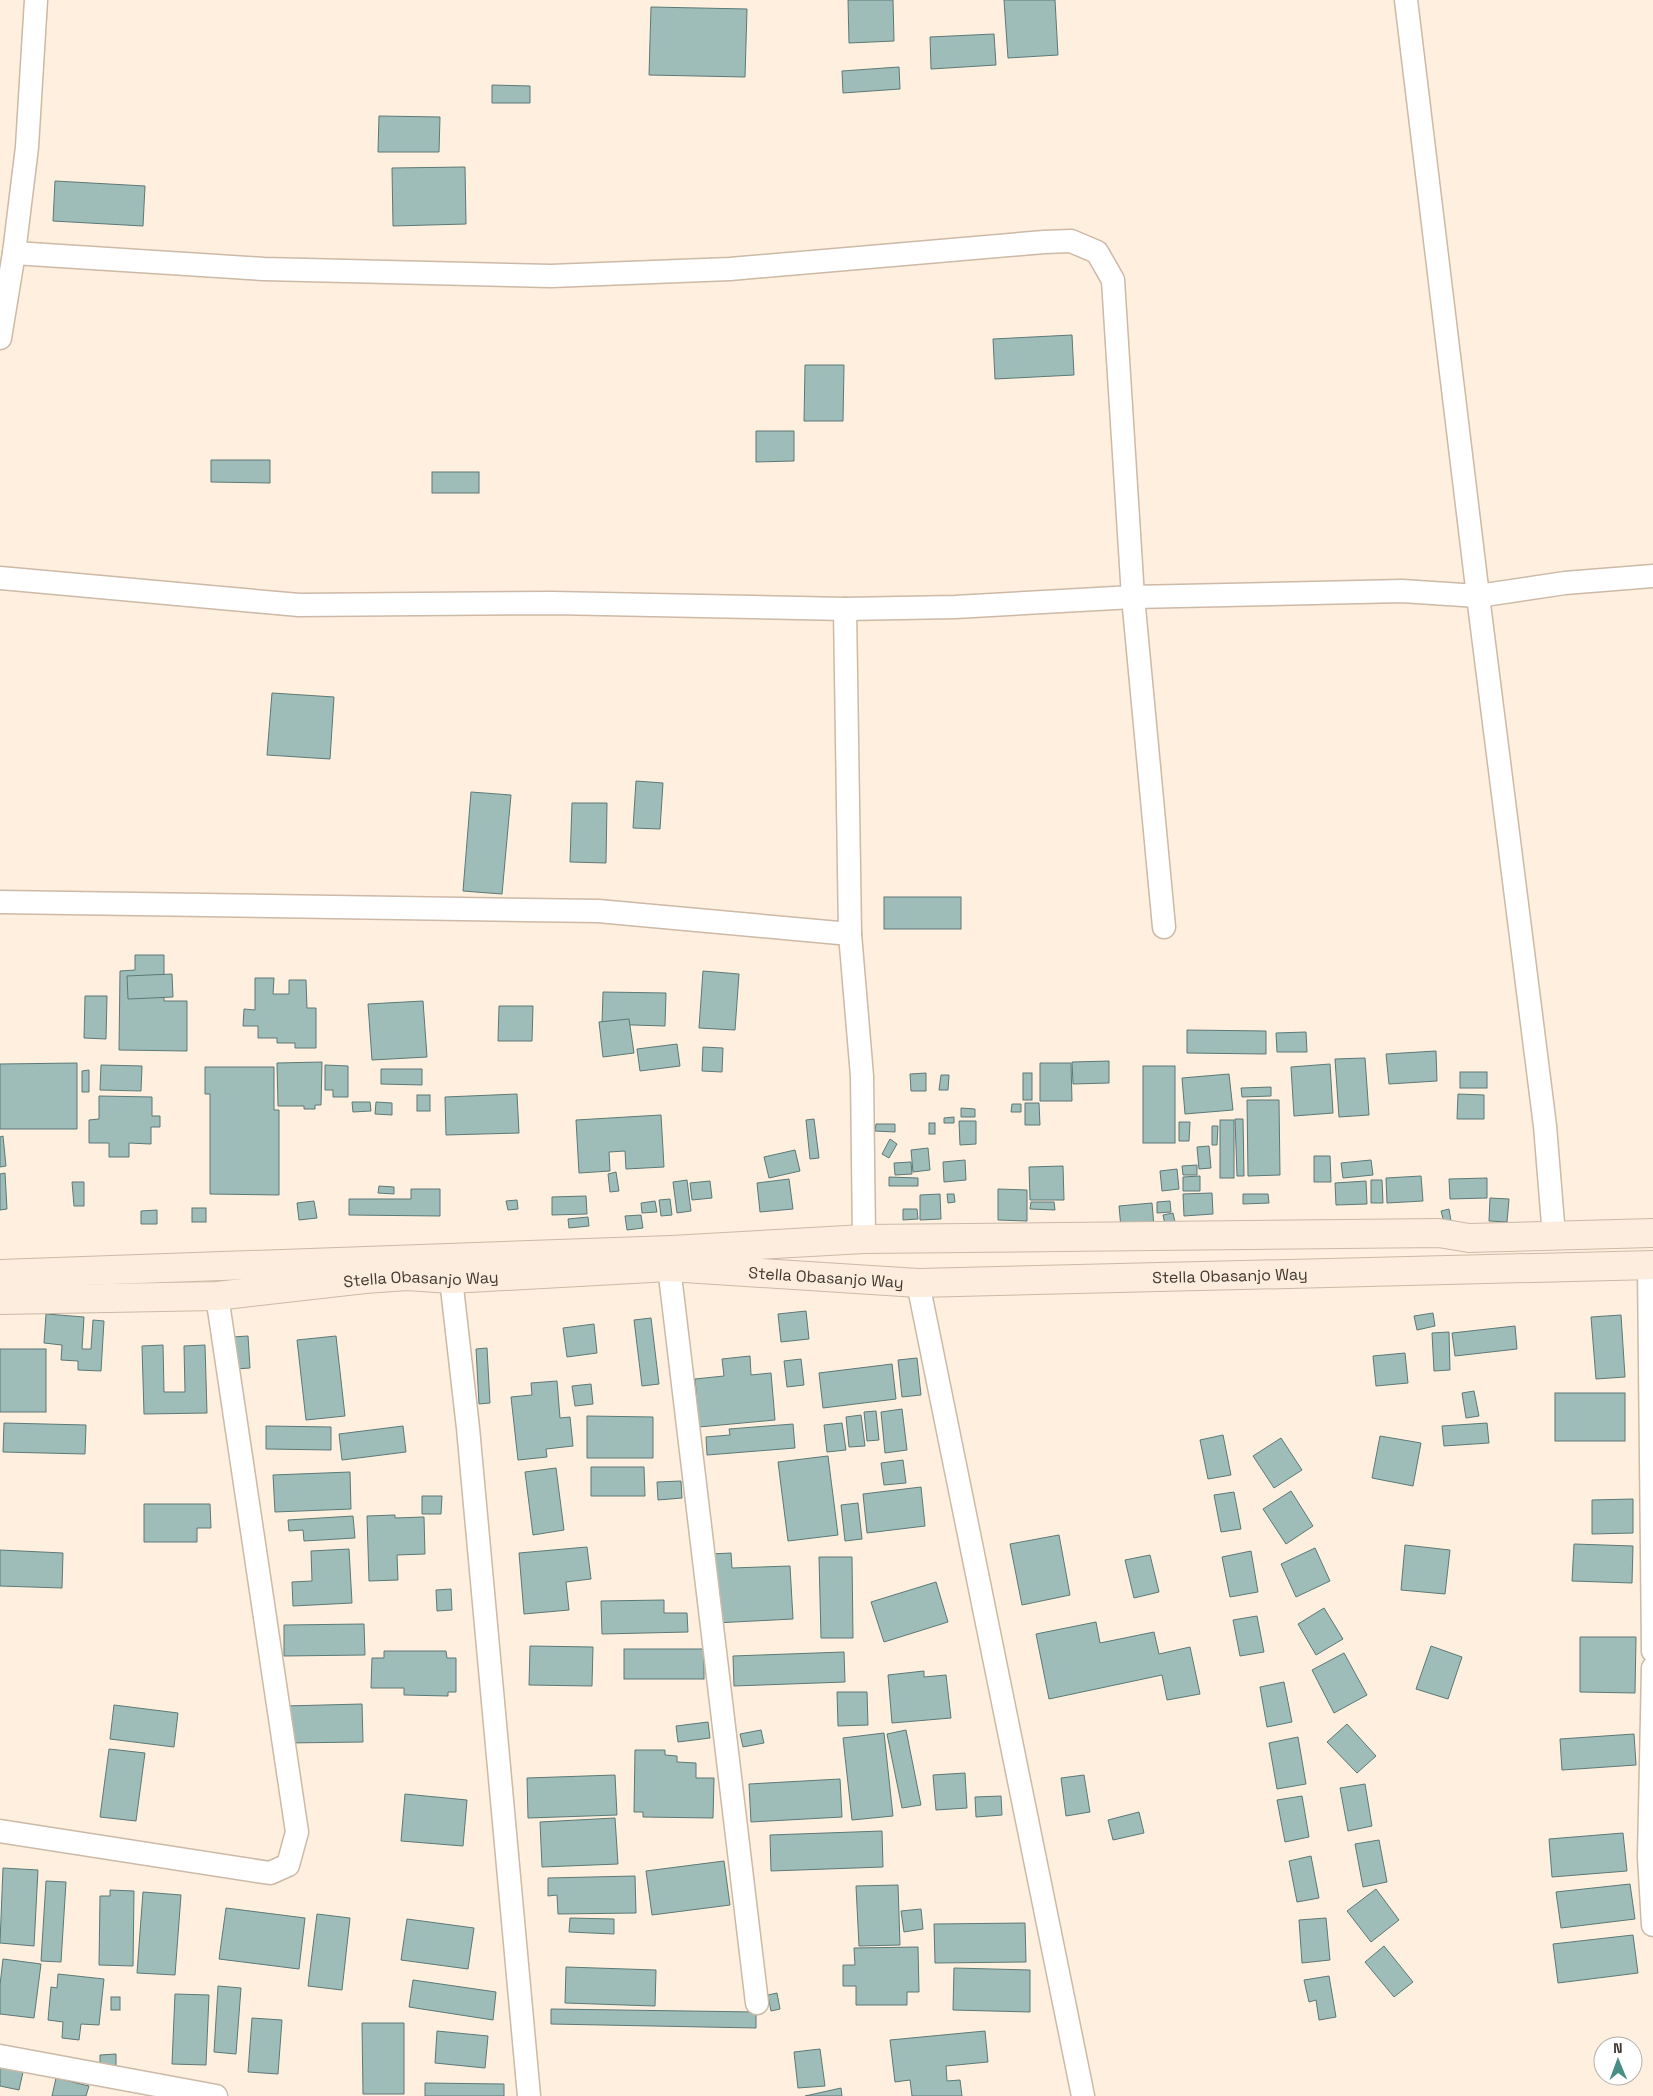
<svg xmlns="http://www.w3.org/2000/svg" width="1653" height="2096" font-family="'Space Grotesk',sans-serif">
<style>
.building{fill:#9ebdb9;stroke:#5c7976}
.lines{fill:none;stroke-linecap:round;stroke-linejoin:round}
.street-casing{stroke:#ccb9a6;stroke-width:25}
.secondary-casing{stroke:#ccb9a6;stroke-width:30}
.street{stroke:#fff;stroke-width:22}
.secondary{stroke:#fcedde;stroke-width:28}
.labels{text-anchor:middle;stroke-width:4;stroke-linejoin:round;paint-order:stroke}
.street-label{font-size:16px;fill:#423a32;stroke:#fff}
</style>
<rect width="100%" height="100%" fill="#ffefdf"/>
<g class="building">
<polygon points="848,0 893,0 894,41 849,43"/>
<polygon points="1004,0 1055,0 1058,55 1008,58"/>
<polygon points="651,7 747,9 745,77 649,75"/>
<polygon points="994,34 996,65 931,69 930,37"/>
<polygon points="899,67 900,89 843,93 842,71"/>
<polygon points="492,85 530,86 530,103 492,103"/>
<polygon points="379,116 440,117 439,152 378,152"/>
<polygon points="465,167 466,224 393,226 392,168"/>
<polygon points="55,181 145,186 143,226 53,221"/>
<polygon points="1072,335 1074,375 995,379 993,339"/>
<polygon points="805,365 844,365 843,421 804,421"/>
<polygon points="756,431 794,431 794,461 756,462"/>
<polygon points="211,460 270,460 270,483 211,482"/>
<rect x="432" y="472" width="47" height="21"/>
<polygon points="272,693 334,697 330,759 267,755"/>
<polygon points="636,781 663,783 660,829 633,828"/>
<polygon points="471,792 511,795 502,894 463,891"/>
<polygon points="572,803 607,803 606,863 570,862"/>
<rect x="884" y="897" width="77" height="32"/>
<polygon points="135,955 164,955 164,1001 187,1001 187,1051 119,1050 120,971 135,970"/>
<polygon points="703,971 739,974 735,1030 699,1028"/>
<polygon points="172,974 173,997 128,999 127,976"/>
<polygon points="255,978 274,978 273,994 289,994 289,980 306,980 307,1008 316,1008 316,1048 295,1048 295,1043 277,1043 277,1038 258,1038 258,1026 243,1026 244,1009 255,1010"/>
<polygon points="603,992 666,993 665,1026 602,1024"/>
<polygon points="85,996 107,996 106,1039 84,1038"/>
<polygon points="423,1001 427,1057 372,1060 368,1004"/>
<polygon points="499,1006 533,1006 532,1041 498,1041"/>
<polygon points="629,1019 634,1053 603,1057 599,1022"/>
<polygon points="1187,1030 1266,1031 1266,1054 1187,1053"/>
<polygon points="1306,1032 1307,1052 1277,1052 1276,1033"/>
<polygon points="677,1044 680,1066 640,1071 637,1049"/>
<polygon points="703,1047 723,1048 722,1072 702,1071"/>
<polygon points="1436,1051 1437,1081 1389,1084 1386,1054"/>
<polygon points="1365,1058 1369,1115 1339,1117 1335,1059"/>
<polygon points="1109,1061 1109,1083 1073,1084 1072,1062"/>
<polygon points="322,1062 321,1105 315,1105 315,1109 304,1109 304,1106 278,1106 277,1063"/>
<polygon points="77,1063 77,1129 0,1129 0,1064"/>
<polygon points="1040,1063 1071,1063 1072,1101 1040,1101"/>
<polygon points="1330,1064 1333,1113 1294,1116 1291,1067"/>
<polygon points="101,1065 142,1066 141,1091 100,1090"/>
<polygon points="325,1065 348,1066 348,1097 333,1097 333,1090 325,1090"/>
<rect x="1143" y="1066" width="32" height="77"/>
<polygon points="205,1067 274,1067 274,1110 279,1110 279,1195 210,1194 210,1094 205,1094"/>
<polygon points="381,1069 422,1069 422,1085 381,1084"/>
<polygon points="89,1070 89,1092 82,1092 82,1071"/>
<rect x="1460" y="1072" width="27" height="16"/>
<polygon points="926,1073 926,1091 911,1091 910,1074"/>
<rect x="1023" y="1073" width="9" height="27"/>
<polygon points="1229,1074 1233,1110 1185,1114 1182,1078"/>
<polygon points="941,1075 949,1075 948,1090 939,1090"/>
<polygon points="1271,1087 1271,1096 1242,1097 1241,1088"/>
<polygon points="517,1094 519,1133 446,1135 445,1097"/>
<polygon points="1458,1094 1484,1095 1484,1119 1457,1119"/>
<rect x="417" y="1095" width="13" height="16"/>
<polygon points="99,1096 152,1097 152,1116 160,1116 160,1127 151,1127 151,1144 129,1143 129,1157 109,1157 109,1143 89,1143 89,1120 99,1119"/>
<polygon points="1247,1100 1279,1100 1280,1175 1248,1176"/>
<polygon points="352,1102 370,1102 371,1111 353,1112"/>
<polygon points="376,1102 392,1103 392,1115 375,1114"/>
<polygon points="1025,1103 1039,1103 1040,1125 1025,1125"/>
<polygon points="1012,1104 1021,1104 1021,1112 1011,1112"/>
<polygon points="961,1108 975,1109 975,1117 961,1117"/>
<polygon points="661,1115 664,1167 626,1169 625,1151 609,1152 610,1171 579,1173 576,1120"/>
<polygon points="954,1117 954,1123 944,1123 944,1118"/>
<polygon points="814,1119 819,1158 810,1159 806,1120"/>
<polygon points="1235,1119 1243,1119 1244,1176 1237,1176"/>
<rect x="1220" y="1120" width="14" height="58"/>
<polygon points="959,1121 976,1121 976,1144 960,1145"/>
<polygon points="1179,1122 1190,1122 1189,1141 1179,1141"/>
<rect x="929" y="1123" width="6" height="11"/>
<polygon points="876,1124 895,1124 895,1132 875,1131"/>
<polygon points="1212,1126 1218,1126 1217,1145 1212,1145"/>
<polygon points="3,1136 6,1166 0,1167 0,1137"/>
<polygon points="890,1139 897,1144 889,1158 882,1154"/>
<polygon points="1209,1146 1211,1168 1199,1169 1197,1147"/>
<polygon points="928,1148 930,1170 913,1172 911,1150"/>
<polygon points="795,1150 800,1171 769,1178 764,1157"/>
<polygon points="1314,1156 1330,1156 1331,1182 1314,1182"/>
<polygon points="965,1160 966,1180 944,1182 943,1162"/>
<polygon points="1371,1160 1373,1175 1343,1178 1341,1163"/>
<polygon points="911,1162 912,1174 895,1175 894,1163"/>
<polygon points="1197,1165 1197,1175 1183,1175 1182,1166"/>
<polygon points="1063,1166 1064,1200 1030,1200 1029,1167"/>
<polygon points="1177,1169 1179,1189 1162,1191 1160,1171"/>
<polygon points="616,1172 619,1191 610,1192 608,1174"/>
<polygon points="5,1173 7,1209 0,1210 0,1174"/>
<polygon points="1200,1176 1200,1191 1183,1191 1183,1177"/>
<polygon points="1421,1176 1423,1201 1387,1203 1386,1178"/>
<polygon points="889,1177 918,1178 918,1186 889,1186"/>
<polygon points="1487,1178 1487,1198 1450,1199 1449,1179"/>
<polygon points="789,1179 793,1209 760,1212 757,1183"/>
<polygon points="687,1180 691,1211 677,1213 673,1182"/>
<polygon points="1371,1180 1382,1180 1383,1203 1371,1203"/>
<polygon points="710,1181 712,1198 692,1200 690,1183"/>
<polygon points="1366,1181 1367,1204 1336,1205 1335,1183"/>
<polygon points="72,1182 84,1182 84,1206 74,1206"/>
<polygon points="379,1186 394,1187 394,1194 378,1193"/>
<polygon points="411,1189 440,1189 440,1216 349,1215 349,1199 411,1199"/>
<polygon points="998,1189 1027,1190 1027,1221 998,1220"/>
<polygon points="1212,1193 1213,1214 1184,1216 1183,1194"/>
<polygon points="940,1194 941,1219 920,1220 920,1195"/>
<polygon points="947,1194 954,1194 955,1202 948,1203"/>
<polygon points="1243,1194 1268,1194 1269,1203 1243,1204"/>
<polygon points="586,1196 587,1214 552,1215 552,1197"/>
<polygon points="1490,1198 1509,1199 1507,1222 1489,1221"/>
<polygon points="670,1199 672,1215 661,1216 659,1200"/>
<polygon points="517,1200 518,1209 508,1210 506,1201"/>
<polygon points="314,1201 317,1218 299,1220 297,1203"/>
<polygon points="655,1201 657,1212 642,1213 641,1203"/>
<polygon points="1170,1201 1171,1212 1157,1213 1157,1202"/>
<polygon points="1031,1202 1054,1202 1055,1210 1030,1209"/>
<polygon points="1152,1203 1154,1226 1121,1228 1119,1206"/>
<rect x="192" y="1208" width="14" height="14"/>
<polygon points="903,1209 917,1209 918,1219 903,1220"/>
<polygon points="1449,1209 1451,1221 1444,1222 1441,1211"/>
<polygon points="157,1210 157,1224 141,1224 141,1211"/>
<polygon points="1173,1213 1176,1227 1166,1229 1163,1215"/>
<polygon points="641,1215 643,1228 627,1230 625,1216"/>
<polygon points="588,1217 589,1226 569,1228 568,1219"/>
<polygon points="806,1311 809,1339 781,1342 778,1314"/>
<polygon points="1433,1313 1435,1326 1417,1330 1414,1316"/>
<polygon points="46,1314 84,1317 82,1349 91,1349 93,1320 104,1321 101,1371 78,1370 78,1361 61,1360 62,1345 44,1343"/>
<polygon points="1621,1315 1625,1377 1596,1379 1591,1317"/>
<polygon points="651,1318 659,1384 642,1386 634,1320"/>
<polygon points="594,1324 597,1353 567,1357 563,1328"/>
<polygon points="1515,1326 1517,1349 1455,1356 1452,1333"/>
<polygon points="1449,1332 1450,1370 1434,1371 1432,1333"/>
<polygon points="248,1336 250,1368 235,1369 232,1337"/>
<polygon points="336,1336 345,1416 306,1420 297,1340"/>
<polygon points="163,1345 164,1392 185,1392 184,1346 205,1345 207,1413 144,1414 142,1346"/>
<polygon points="487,1348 490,1403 479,1404 476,1349"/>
<rect x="0" y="1349" width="46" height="63"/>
<polygon points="1405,1353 1408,1383 1376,1386 1373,1356"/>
<polygon points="750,1356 751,1375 771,1373 775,1420 699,1427 695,1379 724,1376 722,1359"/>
<polygon points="917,1358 921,1395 902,1397 898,1360"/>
<polygon points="801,1359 804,1385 787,1387 784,1361"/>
<polygon points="892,1364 896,1399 823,1408 819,1373"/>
<polygon points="557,1381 560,1418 570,1417 573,1446 546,1449 547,1457 518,1460 511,1397 532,1395 531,1383"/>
<polygon points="591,1384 593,1404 575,1406 572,1386"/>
<polygon points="1474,1391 1479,1416 1466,1418 1462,1393"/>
<rect x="1555" y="1393" width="70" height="48"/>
<polygon points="902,1409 907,1450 885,1453 881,1412"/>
<polygon points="876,1411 879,1440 867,1441 864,1412"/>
<polygon points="861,1415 865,1446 849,1447 846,1417"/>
<polygon points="587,1416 653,1417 653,1458 587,1458"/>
<polygon points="4,1423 86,1425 85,1454 3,1452"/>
<polygon points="842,1423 846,1450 827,1452 824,1425"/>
<polygon points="1487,1423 1489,1443 1444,1446 1442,1426"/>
<polygon points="793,1424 795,1448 707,1455 706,1437 730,1435 729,1429"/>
<polygon points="266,1426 331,1427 331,1450 266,1449"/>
<polygon points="403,1426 406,1452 342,1460 339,1434"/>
<polygon points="1223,1435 1231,1475 1208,1479 1200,1440"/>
<polygon points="1380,1436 1421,1443 1413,1486 1372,1478"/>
<polygon points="1281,1438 1302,1470 1274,1488 1253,1456"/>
<polygon points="828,1456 838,1535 788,1541 778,1462"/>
<polygon points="903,1460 906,1483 884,1485 881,1463"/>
<polygon points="591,1467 644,1467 645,1496 591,1496"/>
<polygon points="556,1468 564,1530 533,1535 525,1472"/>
<polygon points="350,1472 351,1509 275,1512 273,1475"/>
<polygon points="681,1481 682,1498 658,1500 657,1482"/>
<polygon points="921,1487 925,1526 867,1533 863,1494"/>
<polygon points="1291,1491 1313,1526 1286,1544 1263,1509"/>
<polygon points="1234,1492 1241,1529 1221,1532 1214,1495"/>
<polygon points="422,1496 442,1496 441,1514 422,1514"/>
<polygon points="1633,1499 1633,1533 1592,1534 1592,1500"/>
<polygon points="858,1503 862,1539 845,1541 841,1505"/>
<polygon points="144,1504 210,1504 211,1528 197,1528 197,1542 144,1542"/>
<polygon points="395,1515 395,1518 424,1517 425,1554 397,1555 398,1580 369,1581 367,1516"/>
<polygon points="353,1516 355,1538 304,1541 303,1530 289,1531 288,1520"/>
<polygon points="1059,1535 1070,1595 1022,1605 1010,1544"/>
<polygon points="1574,1544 1633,1546 1632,1583 1572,1581"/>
<polygon points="1405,1545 1450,1550 1445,1594 1401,1590"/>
<polygon points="587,1547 591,1579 566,1582 569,1610 524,1614 519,1553"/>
<polygon points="1315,1548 1330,1581 1296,1597 1281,1564"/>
<polygon points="349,1549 352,1603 293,1606 292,1582 312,1581 311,1551"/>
<polygon points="0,1550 63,1553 62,1588 0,1586"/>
<polygon points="1251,1551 1258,1592 1230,1597 1222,1557"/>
<polygon points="731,1553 732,1568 790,1566 793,1619 715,1623 711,1554"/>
<polygon points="1150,1555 1159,1592 1134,1598 1125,1560"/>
<polygon points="819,1557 852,1557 853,1638 821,1638"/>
<polygon points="936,1582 948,1622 884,1642 871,1602"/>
<polygon points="451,1589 452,1610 437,1611 436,1590"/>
<polygon points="664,1600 664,1613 687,1613 688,1632 602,1634 601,1601"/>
<polygon points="1324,1608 1343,1639 1316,1655 1298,1624"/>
<polygon points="1257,1616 1264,1652 1240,1656 1233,1620"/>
<polygon points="1096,1622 1100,1643 1154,1632 1159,1654 1190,1647 1200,1694 1167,1700 1162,1675 1049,1699 1036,1634"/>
<polygon points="364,1624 365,1655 284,1656 284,1625"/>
<polygon points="1580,1637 1636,1637 1635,1693 1580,1692"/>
<polygon points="530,1646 593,1647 592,1686 529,1685"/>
<polygon points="1431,1646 1462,1657 1448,1699 1416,1689"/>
<rect x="624" y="1649" width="80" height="30"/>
<polygon points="384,1651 446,1651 447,1658 456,1658 456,1692 448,1692 448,1696 404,1695 404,1688 371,1688 372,1658 384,1658"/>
<polygon points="844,1652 845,1682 734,1686 733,1656"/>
<polygon points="1344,1653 1367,1695 1334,1713 1312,1670"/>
<polygon points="924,1671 924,1677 946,1675 951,1718 892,1723 888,1675"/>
<polygon points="1284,1682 1292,1722 1267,1727 1260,1687"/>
<polygon points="837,1692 867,1692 868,1725 838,1726"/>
<polygon points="362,1704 363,1742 286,1743 285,1706"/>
<polygon points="114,1705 178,1713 174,1747 110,1739"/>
<polygon points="708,1722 710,1738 678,1742 676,1726"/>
<polygon points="1347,1724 1376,1756 1357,1773 1327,1742"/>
<polygon points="761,1730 764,1743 743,1747 740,1734"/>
<polygon points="906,1730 921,1805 902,1808 887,1734"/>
<polygon points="884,1733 893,1816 852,1820 843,1738"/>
<polygon points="1634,1734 1636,1765 1562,1770 1560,1739"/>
<polygon points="1298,1737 1306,1784 1277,1789 1269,1743"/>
<polygon points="109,1749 145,1753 136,1821 100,1817"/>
<polygon points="635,1750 665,1750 665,1755 677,1756 677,1762 696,1763 696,1778 714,1778 713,1818 643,1817 643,1812 634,1812"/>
<polygon points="965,1773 967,1808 936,1810 933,1775"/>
<polygon points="615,1775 617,1815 528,1818 527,1778"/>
<polygon points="1084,1775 1090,1812 1066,1816 1061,1778"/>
<polygon points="840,1779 842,1817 751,1822 749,1784"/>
<polygon points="1365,1784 1372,1826 1348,1831 1340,1788"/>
<polygon points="405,1794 467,1800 463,1846 401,1841"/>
<polygon points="1001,1796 1002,1815 976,1817 975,1797"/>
<polygon points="1302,1796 1309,1837 1285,1842 1277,1800"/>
<polygon points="1139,1812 1144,1833 1113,1840 1108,1820"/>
<polygon points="615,1818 618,1864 542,1867 540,1822"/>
<polygon points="882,1831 883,1867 771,1871 770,1835"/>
<polygon points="1623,1833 1627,1871 1552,1877 1549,1839"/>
<polygon points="1379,1840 1387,1882 1363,1887 1355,1844"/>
<polygon points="1311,1856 1319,1898 1297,1902 1289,1861"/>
<polygon points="724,1861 730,1905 652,1915 646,1871"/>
<polygon points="3,1868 38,1870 34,1946 0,1943"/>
<polygon points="635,1876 636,1913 558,1914 557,1895 548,1896 548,1878"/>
<polygon points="46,1881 66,1882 61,1962 41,1961"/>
<polygon points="1630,1884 1635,1919 1561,1928 1556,1892"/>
<polygon points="898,1885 900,1945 859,1946 856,1886"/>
<polygon points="1376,1889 1399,1920 1371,1942 1347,1911"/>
<polygon points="110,1890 134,1891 133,1966 99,1965 100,1896 110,1896"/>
<polygon points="143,1892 181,1895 175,1975 137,1973"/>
<polygon points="226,1908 305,1918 299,1969 219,1959"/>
<polygon points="921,1909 923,1929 904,1932 901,1911"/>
<polygon points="317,1914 350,1918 342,1990 308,1986"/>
<polygon points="570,1918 614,1919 614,1934 569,1932"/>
<polygon points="1326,1918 1330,1960 1302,1963 1299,1920"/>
<polygon points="407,1919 474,1928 468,1969 401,1960"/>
<polygon points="1025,1923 1026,1962 935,1963 934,1924"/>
<polygon points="1633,1935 1638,1973 1558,1983 1553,1944"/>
<polygon points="1384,1946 1413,1982 1394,1997 1365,1962"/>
<polygon points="918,1947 919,1992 907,1992 907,2005 856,2005 856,1986 843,1986 843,1965 855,1965 854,1948"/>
<polygon points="3,1959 41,1964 34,2018 0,2014 0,1985"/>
<polygon points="566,1967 656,1970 655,2006 565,2003"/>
<polygon points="954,1968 1030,1970 1030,2012 953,2010"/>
<polygon points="58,1974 104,1979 99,2025 81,2024 79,2040 62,2038 63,2022 48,2020 51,1987 57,1988"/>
<polygon points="1329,1976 1336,2017 1319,2020 1316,2000 1309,2002 1304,1980"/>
<polygon points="413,1980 496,1992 493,2020 409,2007"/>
<polygon points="218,1986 241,1988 236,2054 214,2052"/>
<polygon points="777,1993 780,2009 771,2011 768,1995"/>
<polygon points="175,1994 209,1995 206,2065 172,2064"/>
<rect x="111" y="1997" width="9" height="13"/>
<polygon points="551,2009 756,2012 756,2028 551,2024"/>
<polygon points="252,2018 282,2020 278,2074 248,2072"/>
<polygon points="362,2023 404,2023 404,2094 363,2094"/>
<polygon points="437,2031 488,2036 485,2068 435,2063"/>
<polygon points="985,2031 988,2062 946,2066 947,2081 960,2080 962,2096 912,2096 910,2080 895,2082 890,2040"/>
<polygon points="820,2049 825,2086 798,2088 794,2052"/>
<polygon points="116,2054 116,2066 100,2066 100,2055"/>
<polygon points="0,2067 23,2072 19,2090 0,2086"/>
<polygon points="56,2078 89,2086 86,2096 52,2096"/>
<polygon points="425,2083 504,2084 504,2096 425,2096"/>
<polygon points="841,2088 842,2096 805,2096"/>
</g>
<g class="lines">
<defs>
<g id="street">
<polyline points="1406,0 1478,596 1545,1126 1554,1236"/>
<polyline points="14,253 264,269 551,276 730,269 1044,242 1071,241 1097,252 1113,280 1133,597 1164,927"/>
<polyline points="0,338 14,253 27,147 36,0"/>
<polyline points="0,578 299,605 553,603 845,609 955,607 1133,597 1402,591 1478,596 1565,583 1653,576"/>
<polyline points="845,609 850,934 862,1076 864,1239"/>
<polyline points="0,902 598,911 850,934"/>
<polyline points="1649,1266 1653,1651"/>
<polyline points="669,1267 757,2003"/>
<polyline points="451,1279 468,1428 529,2096"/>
<polyline points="918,1283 1083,2096"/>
<polyline points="1653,1668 1649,1857 1653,1925"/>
<polyline points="0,1831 270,1873 288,1865 297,1832 217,1296"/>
<polyline points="0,2056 216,2096"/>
</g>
<g id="secondary">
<polyline points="0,1274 671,1250 864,1239 1439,1233 1469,1238 1653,1233"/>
<path id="s1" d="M0 1300 217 1296 365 1279 407 1276 451 1279 669 1267 918 1283 1653 1265"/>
</g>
</defs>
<use href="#street" class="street-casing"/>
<use href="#secondary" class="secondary-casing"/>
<use href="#street" class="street"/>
<use href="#secondary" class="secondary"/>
</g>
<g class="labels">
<g class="street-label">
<text dy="6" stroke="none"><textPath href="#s1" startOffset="1232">Stella Obasanjo Way</textPath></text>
<text dy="6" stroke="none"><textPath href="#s1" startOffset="828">Stella Obasanjo Way</textPath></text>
<text dy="6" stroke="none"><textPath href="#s1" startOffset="422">Stella Obasanjo Way</textPath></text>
</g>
</g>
<g transform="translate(1618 2061) rotate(359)"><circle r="24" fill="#ffffff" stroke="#b3b0ad"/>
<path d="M0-4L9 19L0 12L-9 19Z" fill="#488e87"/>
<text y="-8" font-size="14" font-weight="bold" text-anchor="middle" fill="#423a32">N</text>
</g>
</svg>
